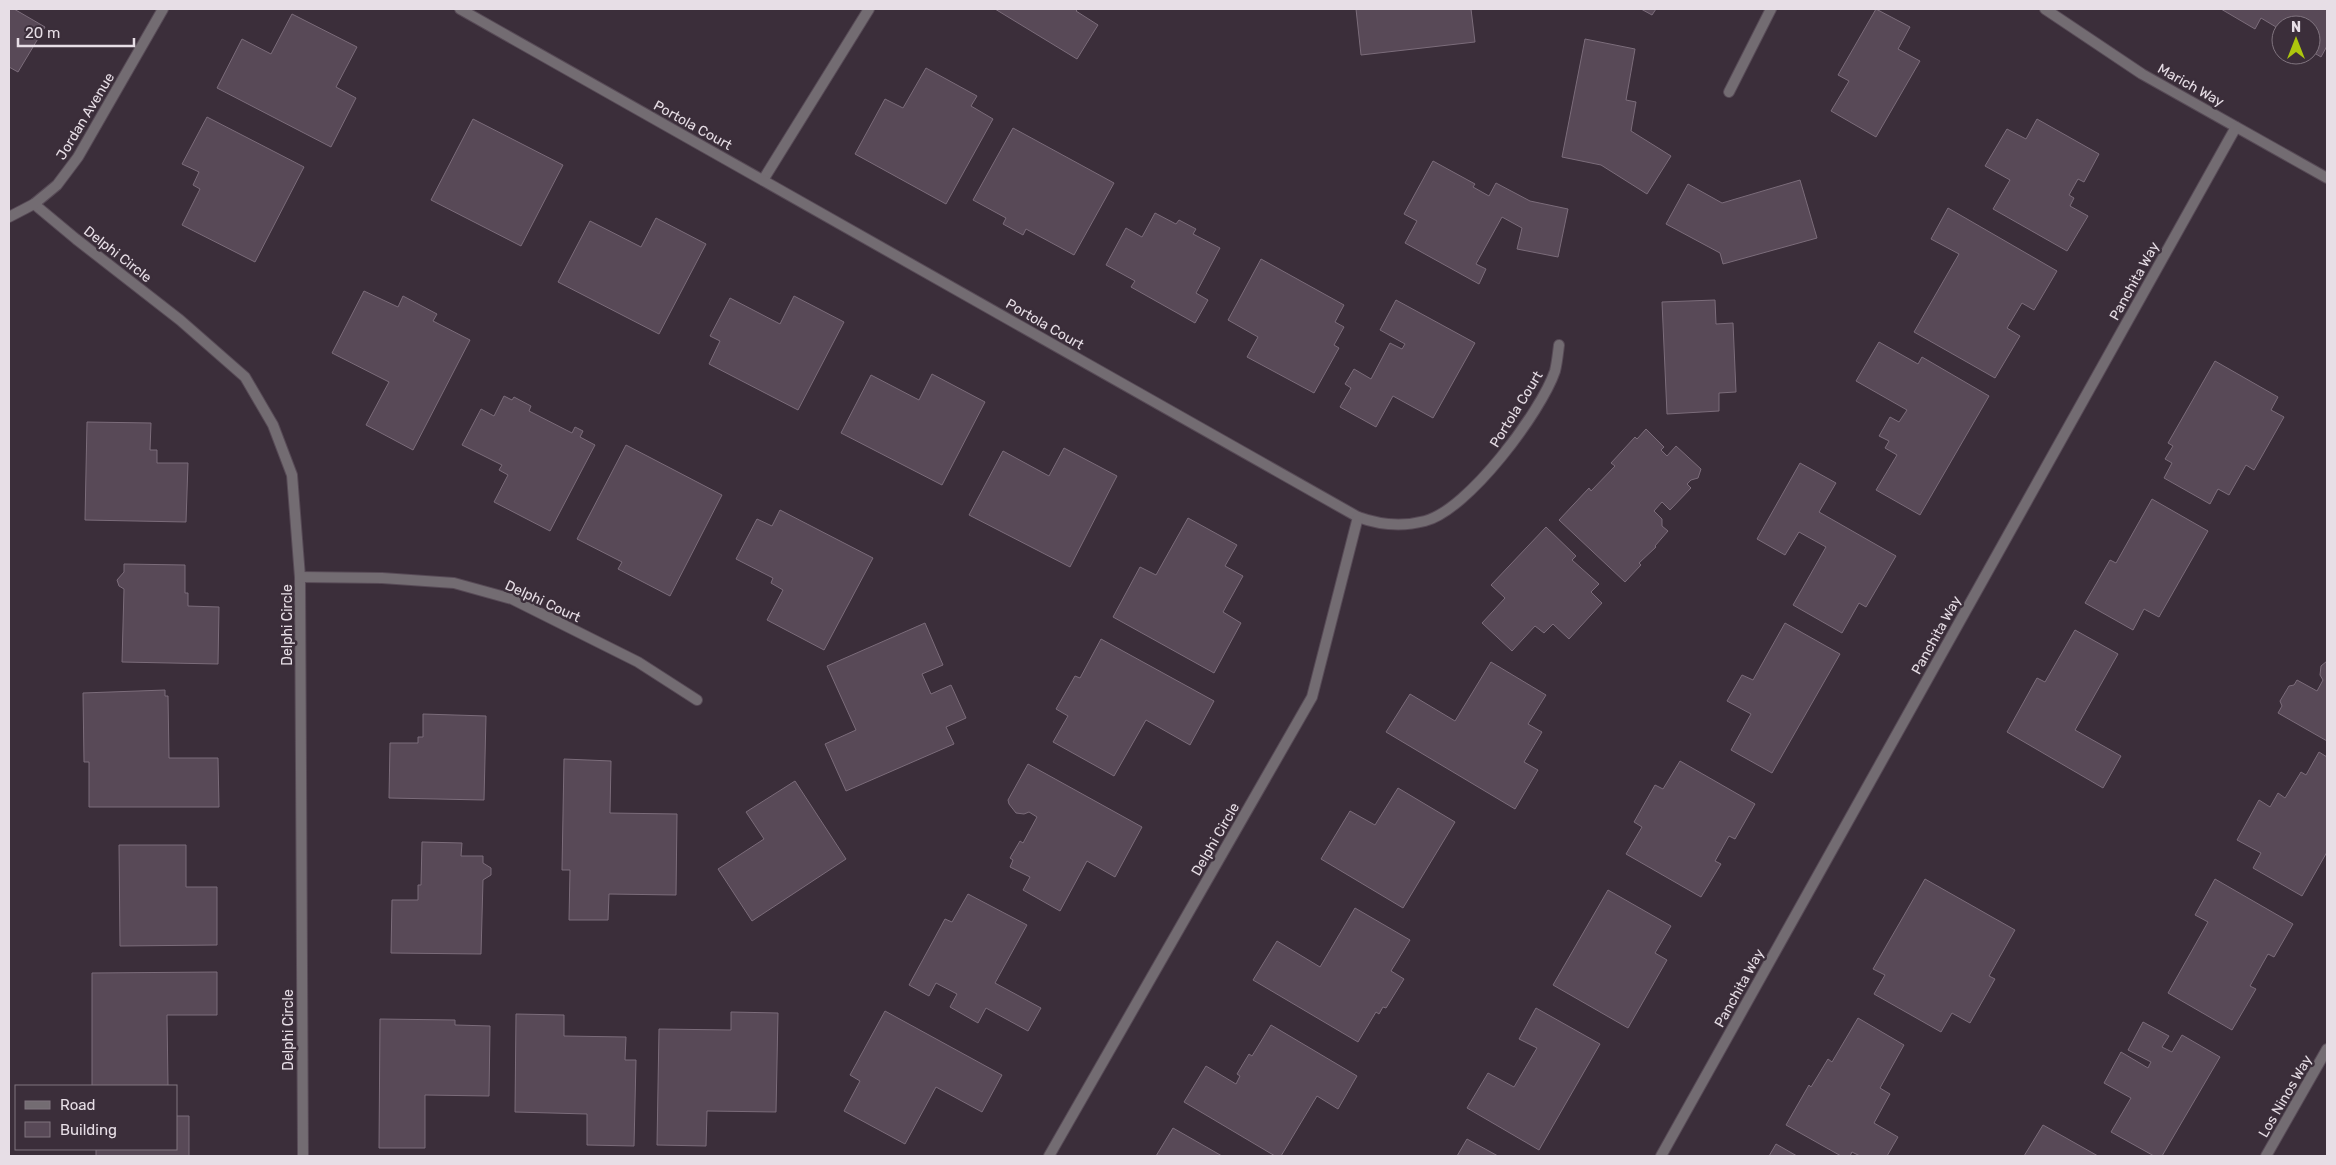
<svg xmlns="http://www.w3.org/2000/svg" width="2336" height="1165" font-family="Rubik,sans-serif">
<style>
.building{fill:#584957;stroke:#7b6c7a}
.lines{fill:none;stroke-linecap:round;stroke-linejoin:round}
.lane-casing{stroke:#574a56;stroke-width:12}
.street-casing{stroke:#574a56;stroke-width:12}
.lane{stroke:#736c72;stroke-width:10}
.street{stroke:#736c72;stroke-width:10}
.labels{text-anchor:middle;stroke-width:5;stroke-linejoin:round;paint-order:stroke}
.street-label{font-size:14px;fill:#e7dee6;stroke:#3b2e3a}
</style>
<rect width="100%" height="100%" fill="#3b2e3a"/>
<g class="building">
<polygon points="9,9 14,9 45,27 18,72 9,67"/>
<polygon points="995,9 1078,9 1076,11 1098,25 1077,59"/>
<polygon points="1356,9 1471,9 1475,42 1361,55"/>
<polygon points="1641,9 1656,9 1652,15"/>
<polygon points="1876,9 1910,27 1898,49 1920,61 1876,137 1831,111 1849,81 1838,75"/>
<polygon points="2221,9 2327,9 2327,46 2321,57 2311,51 2311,25 2281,25 2281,30 2261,18 2255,29"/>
<polygon points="292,14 357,47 336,87 356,98 331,147 217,88 242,39 271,54"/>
<polygon points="1585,39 1635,49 1626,100 1636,102 1631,131 1671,156 1647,194 1601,165 1562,157"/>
<polygon points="926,68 977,96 971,106 993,119 946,204 855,154 885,99 903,108"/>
<polygon points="207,117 304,167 255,262 182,225 200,189 193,185 199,172 182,164"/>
<polygon points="473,119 563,165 521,246 431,200"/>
<polygon points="2037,119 2099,154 2084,182 2078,179 2069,195 2074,198 2070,206 2088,216 2067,251 1993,209 2010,180 1985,166 2007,129 2026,139"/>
<polygon points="1013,128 1114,183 1074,255 1026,229 1023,235 1003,224 1006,218 973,200"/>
<polygon points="1433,161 1475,184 1473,187 1489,196 1496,183 1530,201 1568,209 1558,257 1517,249 1522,228 1502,217 1476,264 1486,269 1479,284 1405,243 1417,221 1404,214"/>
<polygon points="1800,180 1817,238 1723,264 1720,253 1666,224 1688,184 1722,203"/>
<polygon points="1948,208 2057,271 2034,310 2022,303 2007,328 2020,336 1995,378 1914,332 1959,254 1931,239"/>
<polygon points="1155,213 1176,224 1179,220 1196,229 1193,234 1220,248 1196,293 1208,300 1195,323 1131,287 1135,281 1106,265 1126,228 1142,237"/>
<polygon points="656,218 706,244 659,334 558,282 590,221 641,247"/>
<polygon points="1261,259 1344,305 1335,322 1344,327 1334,345 1339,348 1314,393 1247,357 1258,337 1228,320"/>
<polygon points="364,291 398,307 403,296 437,314 433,321 470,340 413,450 366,425 389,382 332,353"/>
<polygon points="794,296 844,322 798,410 709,364 720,341 710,336 730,298 780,324"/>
<polygon points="1396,300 1475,343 1433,418 1393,396 1376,427 1340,407 1351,388 1345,384 1354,369 1371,379 1390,343 1402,349 1405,344 1380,330"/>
<polygon points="1715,300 1716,324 1733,323 1736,392 1719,393 1719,411 1667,414 1662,302"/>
<polygon points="1879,342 1918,364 1922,357 1989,396 1920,515 1876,490 1897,455 1885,448 1889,441 1879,436 1890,417 1899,422 1907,410 1856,381"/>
<polygon points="2215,361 2278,397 2271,410 2284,417 2254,470 2246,465 2229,495 2218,489 2210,504 2164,478 2172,463 2165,459 2173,446 2168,443"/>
<polygon points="932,374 985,402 942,485 841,433 871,375 919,400"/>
<polygon points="504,396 512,400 514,397 531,406 529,411 572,433 575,427 583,431 580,437 595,445 550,531 494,502 508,475 499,470 502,465 462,445 481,409 494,416"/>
<polygon points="87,422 151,423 150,450 157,450 157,463 188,463 186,522 85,520"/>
<polygon points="1646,429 1664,447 1661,450 1667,456 1676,446 1701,469 1698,478 1691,480 1687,484 1691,488 1670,510 1662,502 1654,511 1662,519 1662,526 1668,531 1655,546 1656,547 1639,563 1641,565 1625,582 1559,520 1589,488 1591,491 1615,466 1611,463 1635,437 1637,439"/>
<polygon points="626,445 722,495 670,596 618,569 622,562 577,539"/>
<polygon points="1064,448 1117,476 1070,567 969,515 1003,451 1049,476"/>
<polygon points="1800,463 1836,483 1819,512 1896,556 1866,607 1859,603 1842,633 1793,605 1826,547 1799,532 1785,555 1757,539"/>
<polygon points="2152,499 2208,531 2159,617 2144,609 2133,630 2085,603 2110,560 2116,563"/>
<polygon points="780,510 873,558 824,650 767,620 783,590 771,583 773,578 736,559 757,519 772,526"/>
<polygon points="1188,518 1237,545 1225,566 1243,576 1223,612 1241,623 1214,673 1113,617 1140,567 1156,575"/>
<polygon points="1546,527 1576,556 1572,560 1599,584 1591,592 1602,603 1569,639 1553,624 1544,633 1535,626 1512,651 1482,623 1505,598 1491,585"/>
<polygon points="124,564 185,565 185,593 188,593 188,606 219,607 218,664 122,662 124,589 119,586 117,580 124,572"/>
<polygon points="925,623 943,665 922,674 931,694 951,685 966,718 946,727 954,744 846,791 825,744 856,730 827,666"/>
<polygon points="1785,623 1840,654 1772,773 1731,750 1751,714 1727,701 1742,675 1753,680"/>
<polygon points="2075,630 2118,654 2075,730 2121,756 2103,788 2007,732 2037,678 2045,682"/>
<polygon points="1101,639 1214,701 1190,745 1146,720 1114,776 1053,742 1068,716 1056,709 1075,676 1080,678"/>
<polygon points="2327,661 2327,741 2278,713 2282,706 2280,701 2289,686 2294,685 2297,680 2317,691 2323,680 2320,675 2321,666"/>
<polygon points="1491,662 1546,695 1528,724 1542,732 1524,762 1538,770 1515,809 1386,732 1410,694 1455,721"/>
<polygon points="165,690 165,696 168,696 169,758 218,758 219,807 89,807 89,762 84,762 83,693"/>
<polygon points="423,714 486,716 484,800 389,798 390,743 418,743 418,737 423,737"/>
<polygon points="2319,752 2327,757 2327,852 2302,896 2253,868 2261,853 2237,840 2259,800 2270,807 2278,793 2285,798 2301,772 2306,775"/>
<polygon points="564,759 611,761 610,813 677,814 676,895 609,894 608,920 569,920 570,870 562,870"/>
<polygon points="1680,761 1755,804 1735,839 1729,836 1715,861 1721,864 1701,897 1626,854 1642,827 1634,822 1655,785 1663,789"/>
<polygon points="1028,764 1142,827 1115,877 1087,861 1060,911 1023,890 1030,877 1010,867 1013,860 1010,858 1020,841 1023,843 1037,817 1029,812 1024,814 1016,813 1009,804 1008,800"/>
<polygon points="795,781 846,859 752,921 718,869 764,839 746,812"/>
<polygon points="1398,788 1455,822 1403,908 1321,859 1350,811 1375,825"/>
<polygon points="422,842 462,843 461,856 483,856 483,863 491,868 491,875 483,880 481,954 391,953 392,900 418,900 418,885 421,885"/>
<polygon points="119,845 186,845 186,887 217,887 217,945 120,946"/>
<polygon points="1925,879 2015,930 1989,976 1995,979 1970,1023 1952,1013 1941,1032 1874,994 1885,975 1873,969"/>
<polygon points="2215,879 2293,924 2274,957 2268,954 2250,986 2256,989 2232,1030 2168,993 2208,922 2195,915"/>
<polygon points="1608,890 1671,926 1655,953 1667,960 1628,1028 1553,985"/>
<polygon points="968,894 1027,925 995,983 1041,1008 1028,1031 986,1008 978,1023 950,1007 957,994 936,983 929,996 909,985 945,919 952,922"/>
<polygon points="1355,908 1410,940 1391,971 1404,979 1386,1008 1383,1007 1379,1014 1376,1012 1358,1042 1253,980 1277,941 1320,967"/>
<polygon points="217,972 217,1015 167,1015 168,1086 92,1086 92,973"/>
<polygon points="1536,1008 1600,1044 1539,1150 1467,1108 1488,1073 1514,1087 1537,1048 1519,1039"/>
<polygon points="885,1011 1002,1075 982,1112 936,1087 905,1144 844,1111 860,1081 850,1075"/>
<polygon points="731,1012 778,1013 776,1112 707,1111 706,1146 657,1145 659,1029 731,1030"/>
<polygon points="516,1014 564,1015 564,1036 626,1037 625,1060 636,1060 634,1146 587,1145 587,1114 515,1112"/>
<polygon points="1858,1018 1904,1045 1880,1088 1890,1094 1874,1123 1898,1137 1887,1156 1860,1156 1852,1152 1850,1156 1841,1156 1786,1125 1809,1085 1811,1087 1828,1059 1832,1062"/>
<polygon points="380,1019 455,1020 455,1025 490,1026 489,1096 425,1095 425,1148 379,1148"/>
<polygon points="2143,1022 2169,1036 2162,1047 2172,1052 2182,1035 2220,1057 2162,1156 2154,1156 2111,1132 2131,1098 2104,1083 2121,1052 2148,1068 2151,1062 2128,1050"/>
<polygon points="1271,1025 1357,1076 1338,1109 1317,1096 1281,1156 1275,1156 1184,1102 1206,1066 1236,1084 1240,1076 1237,1074 1249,1054 1252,1056"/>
<polygon points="176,1116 189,1116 189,1156 96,1156 96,1149 176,1149"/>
<polygon points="2043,1125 2098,1156 2024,1156"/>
<polygon points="1173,1128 1222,1156 1156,1156"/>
<polygon points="1467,1139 1498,1156 1457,1156"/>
<polygon points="1776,1144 1797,1156 1769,1156"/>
</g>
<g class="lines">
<defs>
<polyline id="lane" points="763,180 869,9"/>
<g id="street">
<path d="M460 9 1358 517C1380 525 1402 527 1425 521 1468 510 1541 412 1555 371 1557 363 1558 353 1559 345"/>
<polyline points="2045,9 2142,74 2327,178"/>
<polyline points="1729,92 1771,9"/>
<polyline points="34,204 76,239 180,320 245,377 273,425 292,475 300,577 303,1156"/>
<polyline points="9,217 34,204 57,185 78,157 163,9"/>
<polyline points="300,577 382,578 454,583 512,599 638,662 697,700"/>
<polyline points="1049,1156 1312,697 1358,517"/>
<polyline points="1661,1156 2236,127"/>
<polyline points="2266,1156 2327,1049"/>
</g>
</defs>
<use href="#lane" class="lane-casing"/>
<use href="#street" class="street-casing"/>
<use href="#lane" class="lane"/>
<use href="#street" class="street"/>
</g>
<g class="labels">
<g class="street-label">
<text transform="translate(2191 85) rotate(29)" y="5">Marich Way</text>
<text transform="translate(85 116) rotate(-59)" y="5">Jordan Avenue</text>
<text transform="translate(693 125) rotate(29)" y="5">Portola Court</text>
<text transform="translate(118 254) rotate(38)" y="5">Delphi Circle</text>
<text transform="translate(2134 281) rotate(-61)" y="5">Panchita Way</text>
<text transform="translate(1045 324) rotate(30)" y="5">Portola Court</text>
<text transform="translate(1516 409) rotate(-58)" y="5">Portola Court</text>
<text transform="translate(543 601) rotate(25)" y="5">Delphi Court</text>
<text transform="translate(287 625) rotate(-90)" y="5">Delphi Circle</text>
<text transform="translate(1936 635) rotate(-61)" y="5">Panchita Way</text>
<text transform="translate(1215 839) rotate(-60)" y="5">Delphi Circle</text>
<text transform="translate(1739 988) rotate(-61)" y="5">Panchita Way</text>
<text transform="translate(288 1030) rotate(-90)" y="5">Delphi Circle</text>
<text transform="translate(2285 1096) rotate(-60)" y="5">Los Ninos Way</text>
</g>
</g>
<rect width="2336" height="1165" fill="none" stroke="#e7dee6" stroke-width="20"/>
<rect x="15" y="1085" width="162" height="65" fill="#3b2e3a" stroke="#80747f"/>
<rect x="25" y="1101" width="25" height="8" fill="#736c72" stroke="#80747f"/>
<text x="60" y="1110" font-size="15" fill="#e7dee6">Road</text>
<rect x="25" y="1122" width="25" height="15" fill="#584957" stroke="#80747f"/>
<text x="60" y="1135" font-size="15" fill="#e7dee6">Building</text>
<g transform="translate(2296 40)"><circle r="24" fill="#3b2e3a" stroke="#80747f"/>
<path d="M0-4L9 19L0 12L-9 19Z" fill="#adc60d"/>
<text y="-8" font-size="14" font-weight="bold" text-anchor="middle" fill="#e7dee6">N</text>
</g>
<path d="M18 38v8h116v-8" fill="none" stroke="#e7dee6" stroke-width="2.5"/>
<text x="25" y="38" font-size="15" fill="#e7dee6" stroke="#3b2e3a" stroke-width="4" paint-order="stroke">20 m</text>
</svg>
